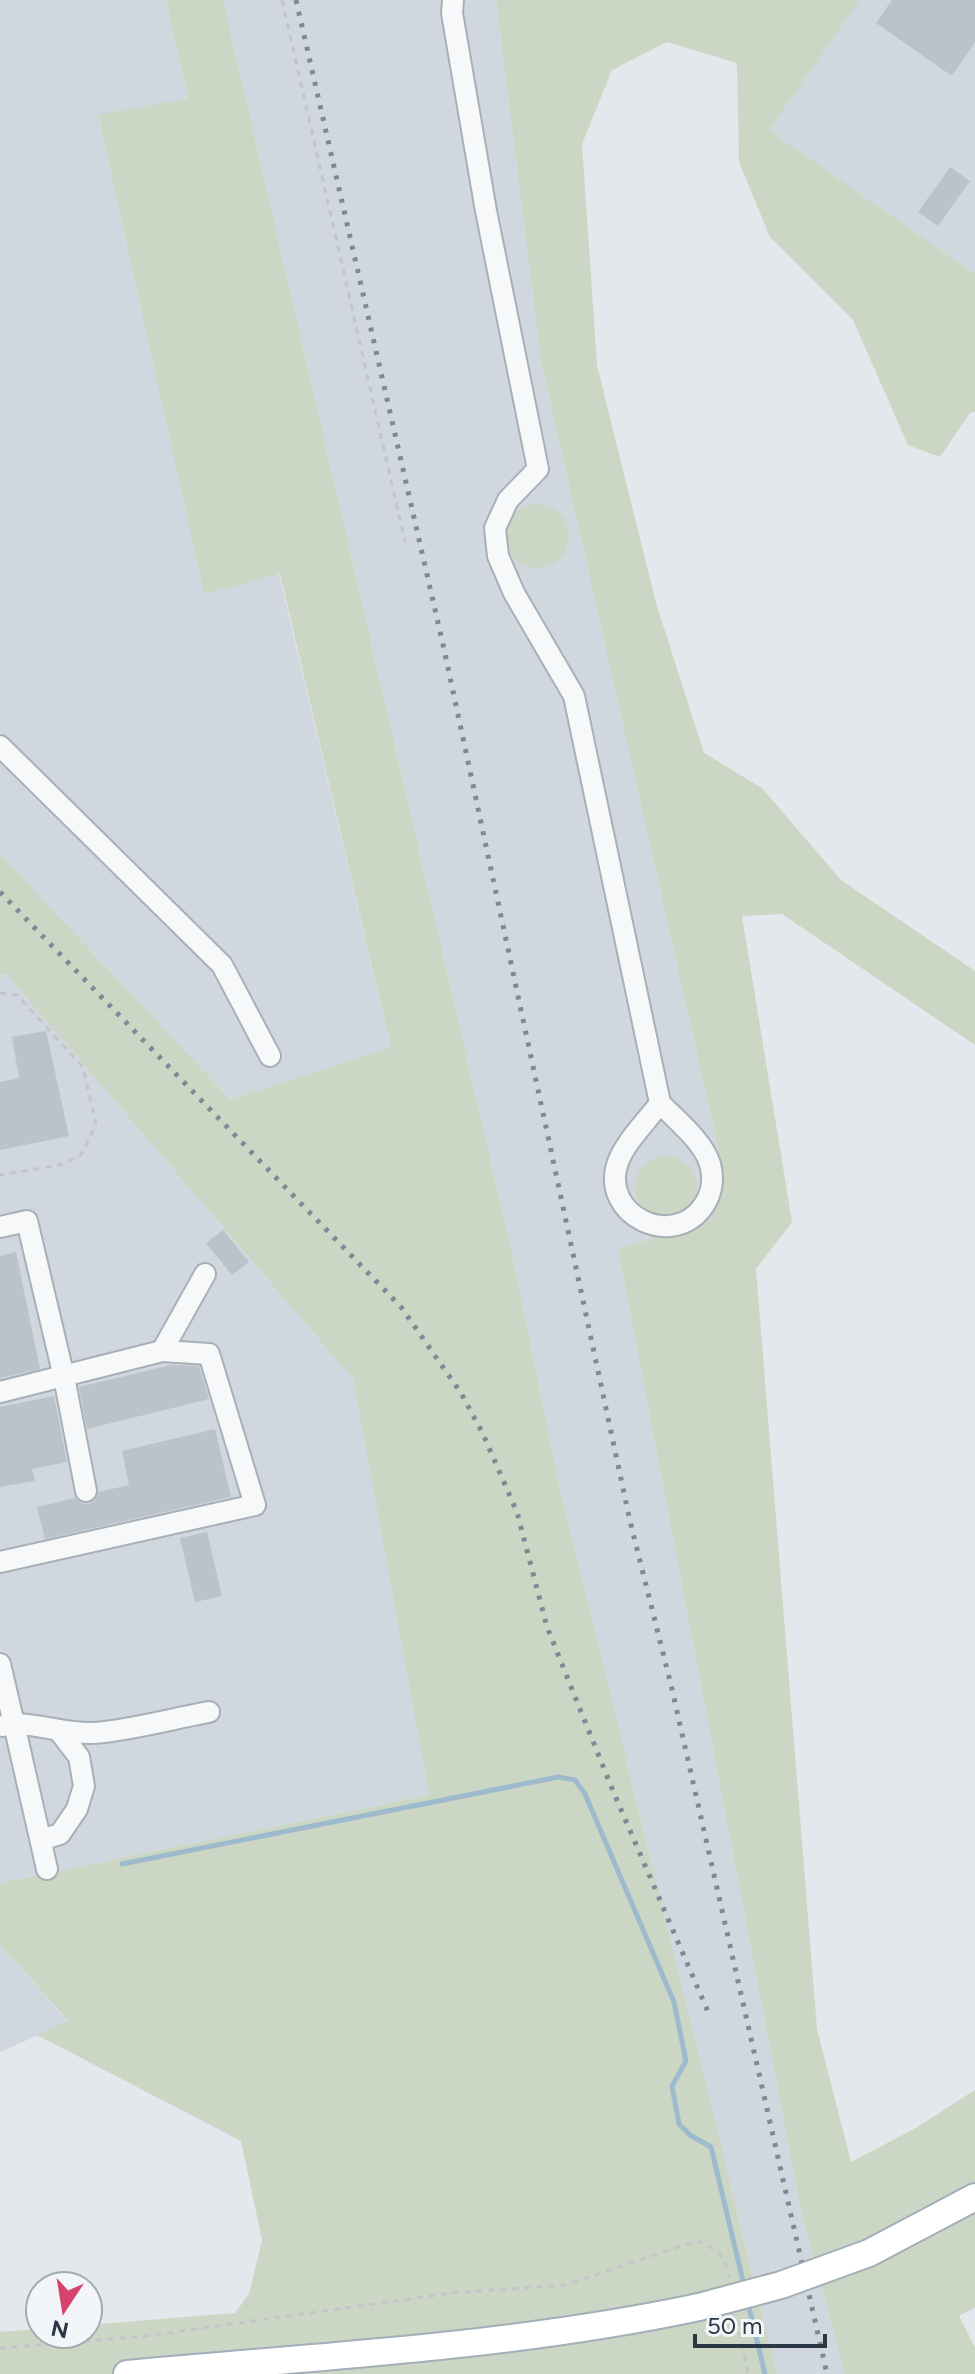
<svg xmlns="http://www.w3.org/2000/svg" width="975" height="2374" font-family="Figtree,sans-serif">
<style>
.built{fill:#d1d7de}
.green{fill:#cbd6c4}
.lines{fill:none;stroke-linecap:round;stroke-linejoin:round}
.stream{stroke:#9dbbcd;stroke-width:5}
.building{fill:#bac2ca}
.minor-casing{stroke:#a8b0b7;stroke-width:24}
.major-casing{stroke:#a2aeb8;stroke-width:30}
.path{stroke:#c1c6cb;stroke-width:3;stroke-dasharray:6 6;stroke-linecap:butt}
.minor{stroke:#f6f8fa;stroke-width:20}
.major{stroke:#fff;stroke-width:26}
.rail{stroke:#7c8a96;stroke-width:5;stroke-dasharray:4 8;stroke-linecap:butt}
.major-bridge-casing{stroke:#a2aeb8;stroke-width:30;stroke-linecap:butt}
.major-bridge{stroke:#fff;stroke-width:26}
</style>
<rect width="100%" height="100%" fill="#e3e8ec"/>
<g class="built">
<polygon points="0,0 166,0 188,98 98,116 204,593 279,574 391,1049 230,1099 0,854"/>
<polygon points="223,0 496,0 541,361 718,1147 712,1220 618,1249 801,2211 845,2374 777,2374 560,1489 512,1254"/>
<polygon points="860,0 975,0 975,274 769,130"/>
<polygon points="6,974 353,1379 429,1795 0,1883 0,975"/>
<polygon points="0,1944 68,2022 0,2052"/>
</g>
<g class="green">
<polygon points="166,0 223,0 512,1254 560,1489 777,2374 0,2374 0,2332 40,2329 40,2334 88,2334 88,2325 235,2313 249,2294 262,2240 241,2141 37,2035 68,2021 0,1944 0,1883 429,1795 353,1379 6,974 0,975 0,854 230,1099 391,1048 280,574 204,594 98,115 188,98"/>
<polygon points="496,0 860,0 769,130 975,274 975,412 970,413 940,457 908,445 853,320 770,237 739,162 737,63 667,42 612,70 582,144 597,365 656,603 704,753 762,788 841,880 975,971 975,1045 782,914 742,916 792,1222 756,1269 817,2029 851,2162 914,2129 975,2090 975,2308 959,2316 975,2347 975,2374 845,2374 801,2211 618,1249 712,1220 718,1147 541,361"/>
<circle cx="537" cy="536" r="32"/>
<circle cx="666" cy="1187" r="31"/>
</g>
<g class="lines">
<g class="stream">
<polyline points="122,1864 558,1777 575,1780 585,1794 674,2002 686,2061 672,2086 679,2124 690,2135 711,2147 744,2285"/>
<polyline points="748,2303 765,2374"/>
</g>
</g>
<g class="building">
<polygon points="892,0 975,0 975,42 952,76 876,23"/>
<polygon points="950,167 970,181 938,226 918,212"/>
<polygon points="46,1031 69,1136 0,1150 0,1082 19,1078 12,1037"/>
<polygon points="223,1230 249,1262 232,1275 206,1243"/>
<polygon points="16,1252 40,1369 0,1378 0,1256"/>
<polygon points="171,1365 199,1366 209,1399 87,1429 79,1387"/>
<polygon points="54,1396 67,1462 32,1469 35,1481 0,1487 0,1407"/>
<polygon points="215,1429 231,1497 45,1539 37,1507 75,1498 81,1503 89,1504 95,1500 99,1492 129,1485 122,1451"/>
<polygon points="207,1532 222,1596 195,1602 180,1538"/>
</g>
<g class="lines">
<defs>
<g id="minor">
<path d="M453 0 452 13 486 211 538 469 508 500 495 528 498 556 514 593 574 696 660 1103C676 1120 703 1141 710 1164 714 1178 712 1193 704 1205 674 1251 599 1215 618 1162 626 1141 647 1121 660 1103"/>
<polyline points="0,746 222,965 270,1056"/>
<polyline points="0,1227 27,1221 64,1377 86,1491"/>
<polyline points="162,1351 205,1274"/>
<polyline points="0,1392 162,1351 209,1354 255,1505 0,1562"/>
<polyline points="0,1664 14,1724 3,1726"/>
<polyline points="41,1840 60,1834 77,1809 84,1786 79,1757 59,1731"/>
<path d="M47 1869 14 1724C41 1724 66 1734 93 1733 127 1731 175 1718 209 1712"/>
</g>
<g id="major">
<polyline points="869,2253 975,2197"/>
<path d="M127 2374C318 2356 511 2347 699 2307"/>
</g>
</defs>
<use href="#minor" class="minor-casing"/>
<use href="#major" class="major-casing"/>
<g class="path">
<polyline points="282,0 405,542"/>
<polyline points="0,993 17,995 83,1067 96,1125 81,1155 60,1165 0,1175"/>
<polyline points="737,2320 748,2374"/>
<path d="M0 2348 146 2336 452 2293 565 2285 696 2241C717 2248 725 2256 729 2277"/>
</g>
<use href="#minor" class="minor"/>
<use href="#major" class="major"/>
<g class="rail">
<polyline points="296,0 444,649 630,1521 671,1685 827,2374"/>
<polyline points="0,892 401,1307 461,1393 483,1434 517,1512 547,1627 613,1791 709,2014"/>
</g>
<defs>
<polyline id="major-bridge" points="699,2307 781,2285 869,2253"/>
</defs>
<use href="#major-bridge" class="major-bridge-casing"/>
<use href="#major-bridge" class="major-bridge"/>
</g>
<g transform="translate(64 2310) rotate(192)"><circle r="38" fill="#f3f6f9" stroke="#a3aab1" stroke-width="2"/>
<path d="M0-6L14 30L0 20L-14 30Z" fill="#d5446f"/>
<text y="-12" font-size="22" font-weight="bold" text-anchor="middle" fill="#2a3845">N</text>
</g>
<path d="M695 2334v12h130v-12" fill="none" stroke="#2a3845" stroke-width="4"/>
<text x="707" y="2334" font-size="24" fill="#2a3845" stroke="#f3f6f9" stroke-width="6" paint-order="stroke">50 m</text>
</svg>
